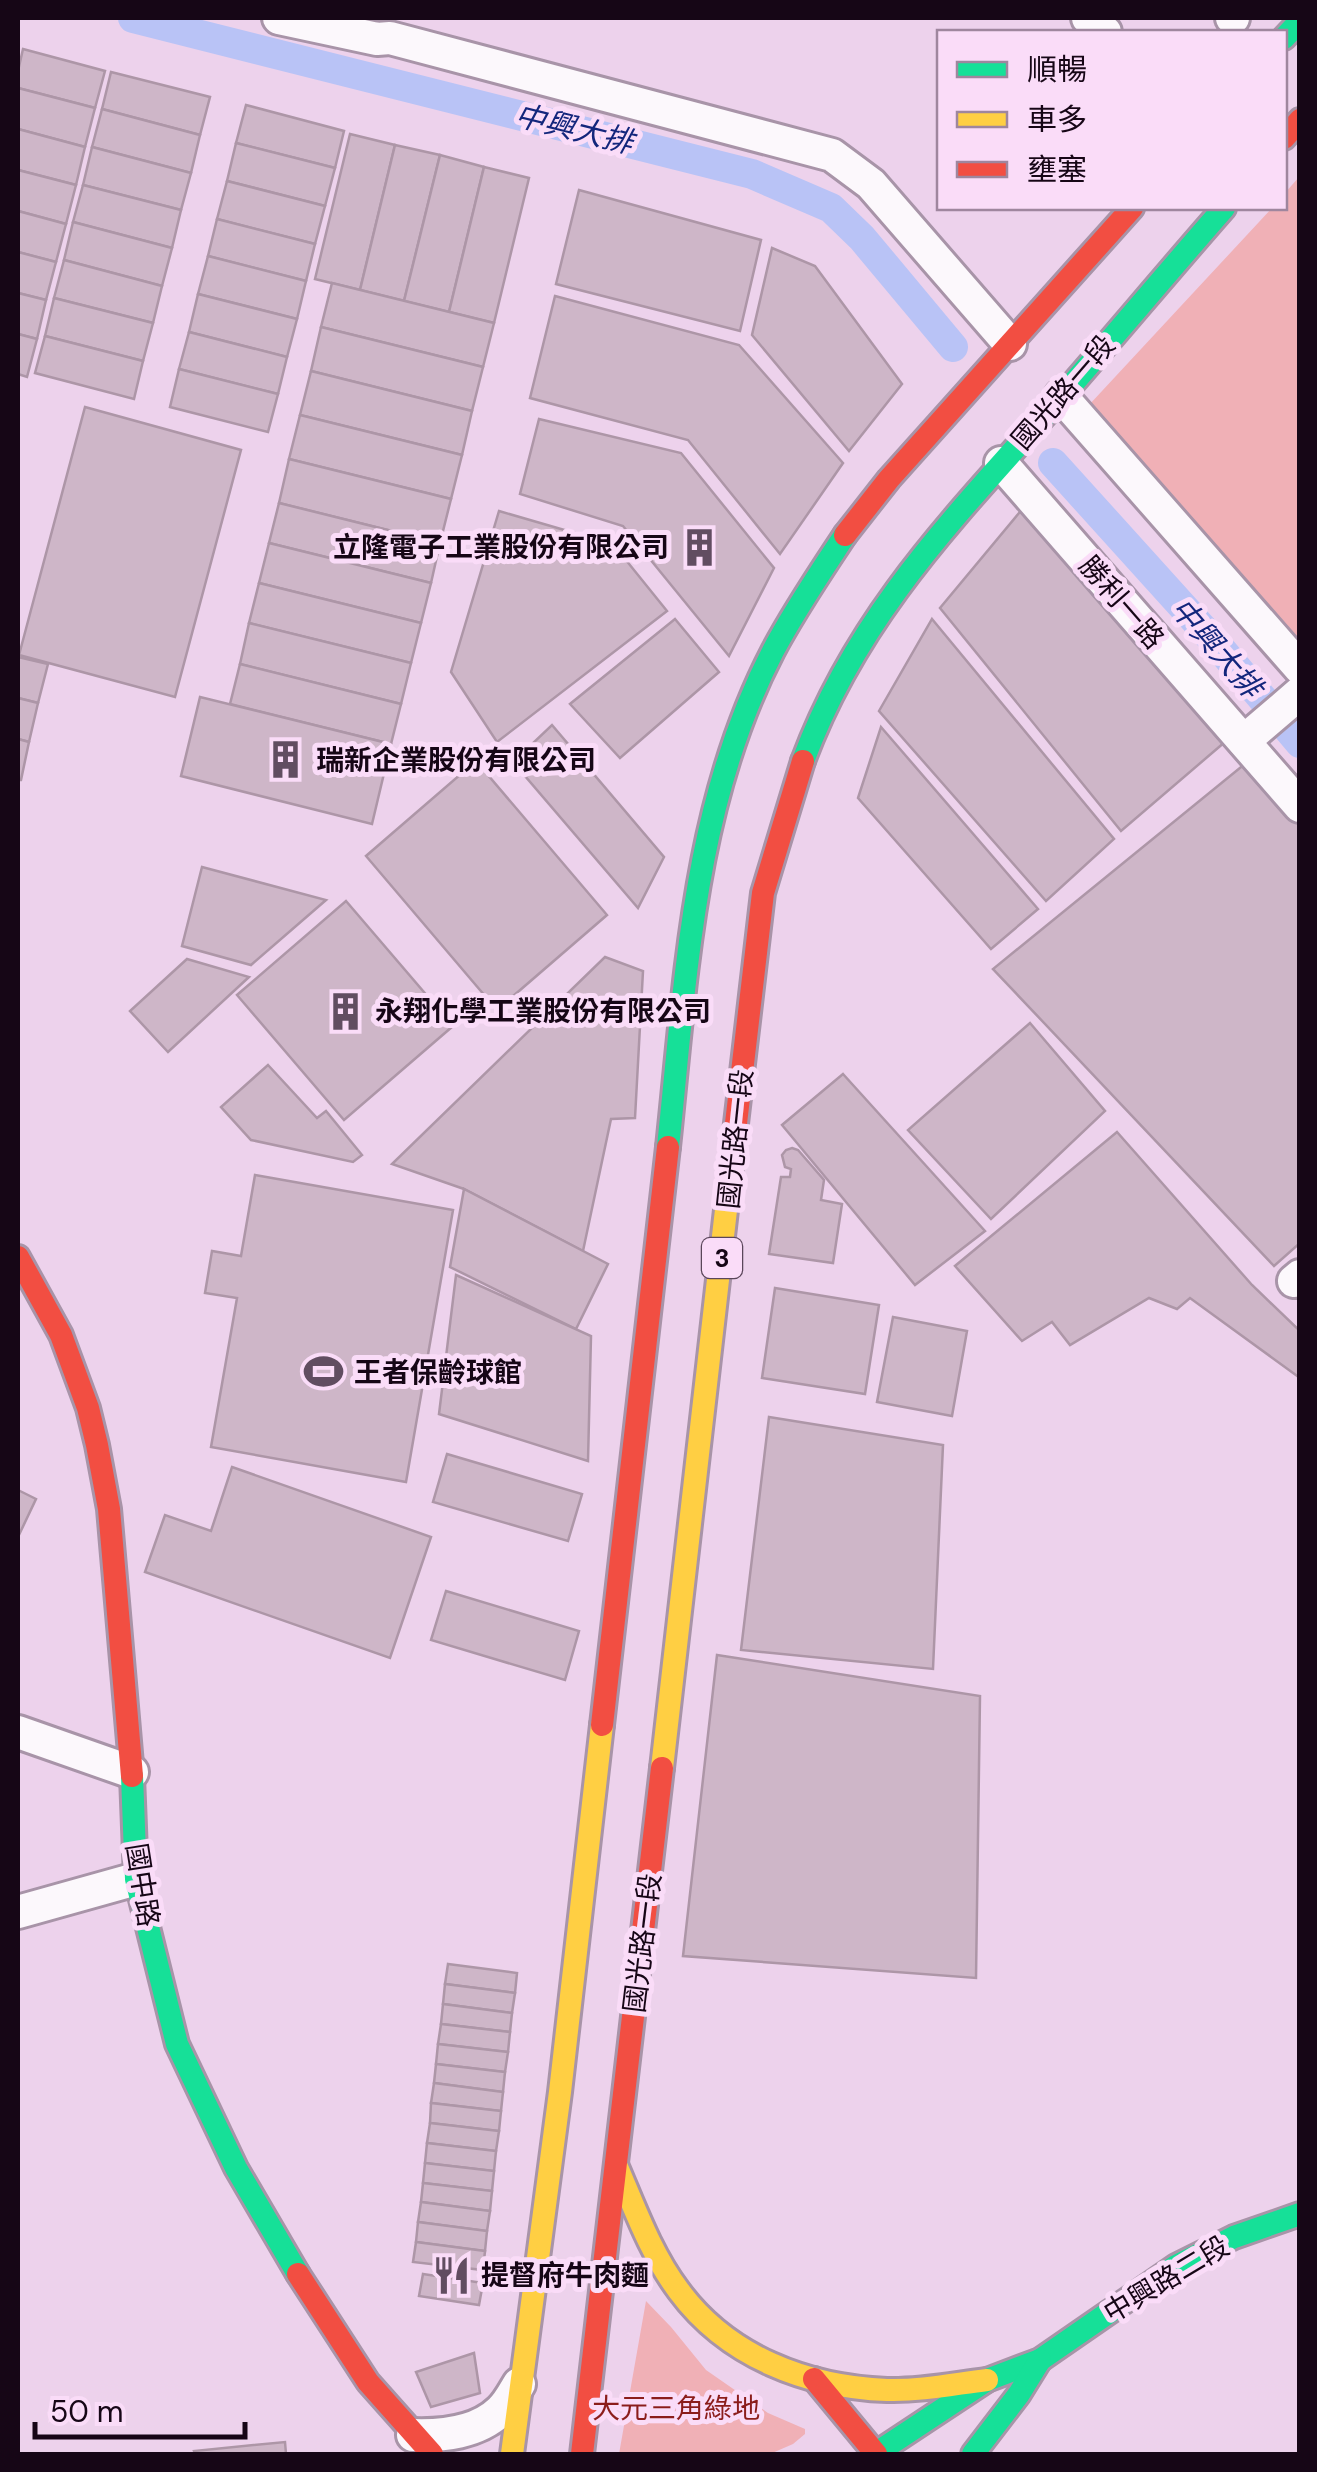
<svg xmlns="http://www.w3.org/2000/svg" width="1317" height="2472" font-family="'DM Sans','Noto Sans TC',sans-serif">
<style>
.green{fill:#f0b0b6}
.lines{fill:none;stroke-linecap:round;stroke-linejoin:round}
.canal{stroke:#b9c3f6;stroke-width:30}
.building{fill:#ceb6c8;stroke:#ad96a7;stroke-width:2.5}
.street-casing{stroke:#a894a8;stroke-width:38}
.fast-casing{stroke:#a894a8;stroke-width:28}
.slow-casing{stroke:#a894a8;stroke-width:28}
.jam-casing{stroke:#a894a8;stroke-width:28}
.street{stroke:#fcf8fc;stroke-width:32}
.fast{stroke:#16e098;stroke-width:22}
.slow{stroke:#ffcf43;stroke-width:22}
.jam{stroke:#f24e42;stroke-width:22}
.labels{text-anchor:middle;stroke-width:10;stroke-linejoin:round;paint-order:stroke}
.shield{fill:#fadcf8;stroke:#5a465a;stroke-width:2.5}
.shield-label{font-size:25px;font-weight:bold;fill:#160616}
.street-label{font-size:28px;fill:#160616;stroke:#fadcf8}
.poi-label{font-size:28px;font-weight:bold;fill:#160616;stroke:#fadcf8;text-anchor:start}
.park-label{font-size:28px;fill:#8b1d1b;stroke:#fadcf8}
.water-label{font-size:30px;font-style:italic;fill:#13267c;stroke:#fadcf8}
</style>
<rect width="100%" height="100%" fill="#edd2ec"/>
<g class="green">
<polygon points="1299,177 1299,647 1089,405 1272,208 1284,208 1285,193"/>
<polygon points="646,2301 671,2327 706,2370 768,2413 805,2429 805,2434 793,2444 770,2454 619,2454"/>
</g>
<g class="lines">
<g class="canal">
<polyline points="133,18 752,174 831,208 862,238 953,347"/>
<polyline points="1053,463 1213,640 1300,743"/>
</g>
</g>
<g class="building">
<polygon points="23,49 105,71 95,108 18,88 18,71"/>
<polygon points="111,72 210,97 200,135 102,109"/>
<polygon points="18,88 95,108 85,147 18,129"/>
<polygon points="246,105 344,131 335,168 236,143"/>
<polygon points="102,109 200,135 191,173 92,147"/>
<polygon points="18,129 85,147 76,185 18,170"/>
<polygon points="350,134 395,145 360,290 315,279"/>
<polygon points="236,143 335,168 325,206 227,181"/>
<polygon points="395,145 440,155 404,301 360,290"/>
<polygon points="92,147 191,173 181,210 83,185"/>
<polygon points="440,155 484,167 449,312 404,301"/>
<polygon points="484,167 529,178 494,323 449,312"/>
<polygon points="18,170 76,185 66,224 18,211"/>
<polygon points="227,181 325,206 315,244 217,219"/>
<polygon points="83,185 181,210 172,248 73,222"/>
<polygon points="579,190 761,240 740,331 556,284"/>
<polygon points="18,211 66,224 56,262 18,252"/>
<polygon points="217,219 315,244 306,281 208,256"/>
<polygon points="73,222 172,248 162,286 64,260"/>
<polygon points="772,248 815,266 902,384 849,451 752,335"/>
<polygon points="18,252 56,262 46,300 18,293"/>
<polygon points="208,256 306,281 297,319 198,294"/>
<polygon points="64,260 162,286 153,323 54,298"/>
<polygon points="332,283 494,323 483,367 321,327"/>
<polygon points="18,293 46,300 37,339 18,334"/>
<polygon points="198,294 297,319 287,357 189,332"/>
<polygon points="555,296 739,345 843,463 780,554 688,440 530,398"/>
<polygon points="54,298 153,323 143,361 45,336"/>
<polygon points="321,327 483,367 472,411 311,371"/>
<polygon points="189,332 287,357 278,394 179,369"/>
<polygon points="18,334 37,339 27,377 18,374"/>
<polygon points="45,336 143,361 134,399 35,373"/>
<polygon points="179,369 278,394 268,432 170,407"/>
<polygon points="311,371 472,411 462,455 300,415"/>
<polygon points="85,407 241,450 175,697 19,655"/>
<polygon points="300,415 462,455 451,499 289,459"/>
<polygon points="539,419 681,453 774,568 729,656 623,526 520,494"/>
<polygon points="289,459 451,499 440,543 279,503"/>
<polygon points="279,503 440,543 431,583 269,543"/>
<polygon points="1024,507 1226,741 1121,831 940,608"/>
<polygon points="499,511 613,544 667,611 497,742 451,672"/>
<polygon points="269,543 431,583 421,623 259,583"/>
<polygon points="259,583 421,623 411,663 249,623"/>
<polygon points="675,619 719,672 620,758 570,704"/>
<polygon points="932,619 1114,839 1046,901 879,711"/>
<polygon points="249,623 411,663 401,704 240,664"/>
<polygon points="18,657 48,664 38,703 18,698"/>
<polygon points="240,664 401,704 391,744 230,704"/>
<polygon points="200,697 391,744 372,824 181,776"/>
<polygon points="18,698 38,703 29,742 18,739"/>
<polygon points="552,725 664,857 638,908 513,762"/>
<polygon points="881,727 1038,909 991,949 858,798"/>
<polygon points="18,739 29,742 21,780 18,780"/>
<polygon points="476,761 607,915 497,1010 366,856"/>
<polygon points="1246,763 1300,824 1300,1243 1274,1266 993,969"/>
<polygon points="202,867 326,900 251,965 182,946"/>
<polygon points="346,901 453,1026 344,1120 237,995"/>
<polygon points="605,957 643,971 635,1118 611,1119 583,1251 464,1189 392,1164"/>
<polygon points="187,959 249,977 168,1052 130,1011"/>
<polygon points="1030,1023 1105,1111 991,1219 908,1130"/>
<polygon points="268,1065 317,1118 326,1111 362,1155 353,1162 251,1140 221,1107"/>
<polygon points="843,1074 985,1231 915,1285 782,1125"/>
<polygon points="1117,1132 1252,1285 1300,1331 1300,1378 1190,1298 1177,1309 1149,1298 1070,1345 1052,1322 1022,1341 955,1266"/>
<polygon points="792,1148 798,1150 824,1180 821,1200 842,1204 833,1263 769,1254 781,1177 790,1177 791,1169 785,1167 782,1155 786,1150"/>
<polygon points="255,1175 453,1210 406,1482 211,1447 237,1298 205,1293 212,1251 241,1256"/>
<polygon points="464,1189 608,1264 576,1329 450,1267"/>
<polygon points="456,1275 591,1336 588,1461 439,1414"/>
<polygon points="775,1288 879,1305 865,1394 762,1378"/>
<polygon points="893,1317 967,1331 952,1416 877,1402"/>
<polygon points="769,1417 943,1445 933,1669 741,1650"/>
<polygon points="447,1454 582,1494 568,1541 433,1502"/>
<polygon points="232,1467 431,1537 390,1658 145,1572 165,1515 211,1531"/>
<polygon points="18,1490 36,1499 18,1537"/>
<polygon points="446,1591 579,1631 565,1680 431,1640"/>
<polygon points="717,1655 980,1696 976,1978 683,1956"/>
<polygon points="448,1964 517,1973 515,1993 445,1984"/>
<polygon points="445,1984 515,1993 512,2013 443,2004"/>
<polygon points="443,2004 512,2013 510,2032 441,2024"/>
<polygon points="441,2024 510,2032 508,2052 438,2044"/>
<polygon points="438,2044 508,2052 505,2072 436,2064"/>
<polygon points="436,2064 505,2072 503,2092 434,2083"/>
<polygon points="434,2083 503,2092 501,2111 431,2103"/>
<polygon points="431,2103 501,2111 499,2131 430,2123"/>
<polygon points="430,2123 499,2131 496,2151 427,2143"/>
<polygon points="427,2143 496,2151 494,2171 425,2163"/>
<polygon points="425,2163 494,2171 492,2191 423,2183"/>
<polygon points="423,2183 492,2191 490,2211 421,2202"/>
<polygon points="421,2202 490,2211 487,2231 418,2222"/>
<polygon points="418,2222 487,2231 485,2251 416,2242"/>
<polygon points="416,2242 485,2251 483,2270 413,2262"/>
<polygon points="423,2274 483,2283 479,2305 419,2296"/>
<polygon points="474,2353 480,2393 431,2407 416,2372"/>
<polygon points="285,2442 286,2454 195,2454 194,2451"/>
</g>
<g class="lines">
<defs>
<g id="street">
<polyline points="279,18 377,39 390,38 832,155 871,184 1010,344"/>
<polyline points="1088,18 1105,32"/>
<polyline points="1232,18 1233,18"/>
<polyline points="1061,396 1300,668"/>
<polyline points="1001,463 1300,806"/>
<polyline points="1244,741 1300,693"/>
<polyline points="1294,1281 1300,1276"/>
<polyline points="18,1732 132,1772"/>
<polyline points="18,1912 136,1879"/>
<path d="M413 2435C443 2436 477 2433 500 2411 508 2404 514 2392 519 2384"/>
</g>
<g id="fast">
<polyline points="1284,38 1300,21"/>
<path d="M803 761C857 615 955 517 1055 404 1112 339 1167 273 1224 208"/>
<path d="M668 1147C686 979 693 804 773 651 794 611 820 573 845 535"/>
<polyline points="132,1776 136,1879 177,2044 236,2168 298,2274"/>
<polyline points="875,2454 987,2380 1040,2360 1176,2266 1234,2237 1300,2214"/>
<polyline points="973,2454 1019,2394 1040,2360"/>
</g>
<g id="slow">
<polyline points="662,1768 733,1149"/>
<path d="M617 2167C635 2209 651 2254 679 2291 728 2357 807 2387 887 2390 921 2391 954 2384 987 2380"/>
<polyline points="512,2454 560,2092 602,1725"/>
</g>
<g id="jam">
<polyline points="1284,138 1300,120"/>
<polyline points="845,535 889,479 1132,208"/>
<polyline points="733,1149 763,893 803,761"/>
<polyline points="18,1257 61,1335 88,1408 97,1445 109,1509 132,1776"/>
<polyline points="602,1725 668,1147"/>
<polyline points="298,2274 368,2382 432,2454"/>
<polyline points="814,2379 876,2454"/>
<polyline points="582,2454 662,1768"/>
</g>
</defs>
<use href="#street" class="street-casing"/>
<use href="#fast" class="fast-casing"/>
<use href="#slow" class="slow-casing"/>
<use href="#jam" class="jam-casing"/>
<use href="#street" class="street"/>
<use href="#fast" class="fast"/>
<use href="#slow" class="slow"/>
<use href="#jam" class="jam"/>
</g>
<defs>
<symbol id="building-bare" viewBox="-9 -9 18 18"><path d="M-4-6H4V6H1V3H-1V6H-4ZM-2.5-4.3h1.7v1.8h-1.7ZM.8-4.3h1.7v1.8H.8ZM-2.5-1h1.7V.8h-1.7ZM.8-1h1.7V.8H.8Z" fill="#614d61" stroke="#fadcf8" stroke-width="2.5" paint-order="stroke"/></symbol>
<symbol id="stadium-bare" viewBox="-9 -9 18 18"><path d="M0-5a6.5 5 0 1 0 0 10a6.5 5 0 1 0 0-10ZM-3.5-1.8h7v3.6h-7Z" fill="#614d61" stroke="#fadcf8" stroke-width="2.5" paint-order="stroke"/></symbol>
<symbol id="restaurant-bare" viewBox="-9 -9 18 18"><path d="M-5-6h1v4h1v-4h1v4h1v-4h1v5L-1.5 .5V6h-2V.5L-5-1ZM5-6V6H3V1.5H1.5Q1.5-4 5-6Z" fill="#614d61" stroke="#fadcf8" stroke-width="2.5" paint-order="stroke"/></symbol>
</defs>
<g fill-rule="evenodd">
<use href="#building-bare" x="672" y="520" width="55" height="55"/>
<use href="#building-bare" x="258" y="732" width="55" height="55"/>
<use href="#building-bare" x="318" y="984" width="55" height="55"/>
<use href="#stadium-bare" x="296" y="1344" width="55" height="55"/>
<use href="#restaurant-bare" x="424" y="2248" width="55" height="55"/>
</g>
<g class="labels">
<rect class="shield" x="702" y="1238" width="40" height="40" rx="8"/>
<g class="shield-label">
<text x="722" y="1267">3</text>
</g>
<g class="street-label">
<text transform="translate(1063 392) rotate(-49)" y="10">國光路一段</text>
<text transform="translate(1122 602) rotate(49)" y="10">勝利一路</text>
<text transform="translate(735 1139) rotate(-84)" y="10">國光路一段</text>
<text transform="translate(143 1885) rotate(81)" y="10">國中路</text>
<text transform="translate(642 1943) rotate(-83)" y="10">國光路一段</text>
<text transform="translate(1166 2279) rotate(-31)" y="10">中興路二段</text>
</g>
<g class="poi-label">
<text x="669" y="557" text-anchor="end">立隆電子工業股份有限公司</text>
<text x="316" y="770">瑞新企業股份有限公司</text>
<text x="375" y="1021">永翔化學工業股份有限公司</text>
<text x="354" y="1382">王者保齡球館</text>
<text x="481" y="2285">提督府牛肉麵</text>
</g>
<g class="park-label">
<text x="676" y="2418">大元三角綠地</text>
</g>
<g class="water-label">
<text transform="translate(574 129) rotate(14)" y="10">中興大排</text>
<text transform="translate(1216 648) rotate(49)" y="10">中興大排</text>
</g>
</g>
<rect width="1317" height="2472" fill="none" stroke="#160616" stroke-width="40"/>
<rect x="937" y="30" width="350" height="180" fill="#fadcf8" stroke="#9f869e" stroke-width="2.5"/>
<rect x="957" y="62" width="50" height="15" fill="#16e098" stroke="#9f869e" stroke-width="2.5"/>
<text x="1027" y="80" font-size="30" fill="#160616">順暢</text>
<rect x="957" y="112" width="50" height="15" fill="#ffcf43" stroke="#9f869e" stroke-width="2.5"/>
<text x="1027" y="130" font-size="30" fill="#160616">車多</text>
<rect x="957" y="162" width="50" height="15" fill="#f24e42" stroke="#9f869e" stroke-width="2.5"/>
<text x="1027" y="180" font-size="30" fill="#160616">壅塞</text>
<path d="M35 2422v15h210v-15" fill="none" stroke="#160616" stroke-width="5"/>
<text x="50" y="2422" font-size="30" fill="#160616" stroke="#fadcf8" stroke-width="8" paint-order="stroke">50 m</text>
</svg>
